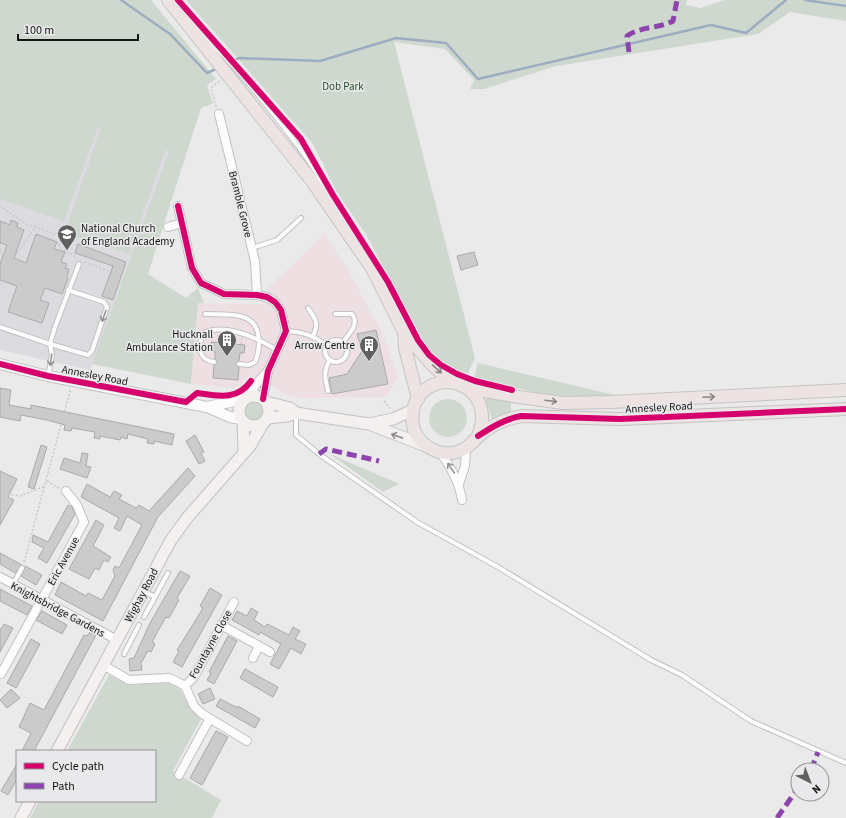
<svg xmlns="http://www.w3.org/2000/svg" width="846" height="818" font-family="'Source Sans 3',sans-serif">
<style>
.commercial{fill:#eee0e2}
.built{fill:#dbdbe0}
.green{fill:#ced8ce}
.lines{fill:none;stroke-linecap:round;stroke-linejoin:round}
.stream{stroke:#9eacc1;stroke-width:2.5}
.building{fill:#cccbcb;stroke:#aaa}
.service-casing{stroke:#c1c1c1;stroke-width:6}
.minor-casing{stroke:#c1c1c1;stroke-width:10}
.tertiary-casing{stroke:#c1c1c1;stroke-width:12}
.secondary-casing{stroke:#c1c1c1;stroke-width:13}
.primary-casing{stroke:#c4c4c5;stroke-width:14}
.path{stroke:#c9c9c9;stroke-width:1.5;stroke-dasharray:2 2;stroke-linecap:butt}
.service{stroke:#fcfcfc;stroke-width:4}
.minor{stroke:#fcfcfc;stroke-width:8}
.tertiary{stroke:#fcfcfc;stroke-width:10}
.secondary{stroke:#f4f0ef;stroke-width:11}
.primary{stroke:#ede3e3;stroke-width:12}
.quiet{stroke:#8e44ad;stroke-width:5;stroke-dasharray:10 5;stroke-linecap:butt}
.cycleway-casing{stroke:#e9e9eb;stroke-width:8}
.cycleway{stroke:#d6006c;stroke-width:6}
.oneway{stroke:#949494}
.oneway2{stroke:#8c8687}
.oneway3{stroke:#908d8d}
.labels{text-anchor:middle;stroke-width:3;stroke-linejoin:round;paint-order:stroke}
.park-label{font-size:11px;fill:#234b24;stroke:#e9e9eb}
.street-label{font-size:11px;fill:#151516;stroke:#e9e9eb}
.poi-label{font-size:11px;fill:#151516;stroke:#e9e9eb;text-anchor:end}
</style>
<rect width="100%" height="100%" fill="#eaeaea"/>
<polygon class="commercial" points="324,234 347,268 383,335 398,378 385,397 305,398 291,397 250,374 242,385 233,388 191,384 198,303 262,304 268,288"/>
<polygon class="built" points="0,0 169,151 90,370 0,350"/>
<g class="green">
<polygon points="0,0 151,0 216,79 207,85 213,104 201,108 148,274 186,298 198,288 204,303 198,303 191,384 92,364 169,151 165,150 129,254 65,233 101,127 98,127 64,221 0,199"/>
<path d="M186 0H687L686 5 700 8 725 0H846V21L790 12 758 34 556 66 484 89H470L474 80 445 49 394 42 475 358 468 373C452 372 441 362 429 351L365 233 337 192 313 144Z"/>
<polygon points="478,363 615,395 575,397 537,393 474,377"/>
<polygon points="487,398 511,402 511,413 492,420 486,401"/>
<circle cx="448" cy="418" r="19"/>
<circle cx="254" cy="411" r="10"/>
<polygon points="330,454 399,484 383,492"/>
<polygon points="109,675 130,685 167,682 180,689 188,704 201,719 173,771 221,800 212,818 30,818 39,801 155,801 155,751 67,751"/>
</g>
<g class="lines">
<g class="stream">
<polyline points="121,0 170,34 207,73 218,68"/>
<polyline points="805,0 846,6"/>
<polyline points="225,65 239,58 320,61 396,38 446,43 478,79 711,25 746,33 786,0"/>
</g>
</g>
<g class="building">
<polygon points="11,220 18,223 17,227 24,230 14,258 26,263 36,234 57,242 54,249 65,252 61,262 67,264 65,268 69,269 67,277 68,278 62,294 45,288 40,300 49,303 42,323 8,312 17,286 0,280 0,264 7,245 0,243 0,221 10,225"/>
<polygon points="78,244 126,262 113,300 102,296 113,266 75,253"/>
<polygon points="474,252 478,265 461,270 457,256"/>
<polygon points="376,330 388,384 332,394 329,378 347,374 362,351 357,334"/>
<polygon points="211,342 245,345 244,353 240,353 239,361 236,363 239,368 238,380 213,378 214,365 217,361 215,359 215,352 211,351"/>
<polygon points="0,388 11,390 9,405 31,409 31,405 174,434 172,445 154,441 154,444 147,443 148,439 128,434 127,439 121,437 120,440 100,436 100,439 94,438 95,432 72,428 71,431 64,430 65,425 47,420 21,415 20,421 0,417"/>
<polygon points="195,435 204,452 201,453 205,461 199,464 186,441"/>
<polygon points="41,445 47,447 34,489 28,487"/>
<polygon points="82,453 88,454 86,466 91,467 87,478 60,469 64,458 80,463"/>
<polygon points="188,468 195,476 158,517 103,621 55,595 61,582 86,596 88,593 102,600 115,576 113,570 115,566 119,568 142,525 127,516 120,531 114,528 119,518 81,497 87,484 110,497 114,491 122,495 119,499 136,508 139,505 149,511"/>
<polygon points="0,471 17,479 8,497 14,500 0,525"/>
<polygon points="68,505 72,507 75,514 47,563 38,558 44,548 32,542 33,535 48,542"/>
<polygon points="96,520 104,525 93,546 111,557 108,562 104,560 99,570 95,568 89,579 69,569"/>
<polygon points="0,553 22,565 15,573 0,564"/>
<polygon points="25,566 42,575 36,585 21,576"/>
<polygon points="180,571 190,576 177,598 179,600 169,618 166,617 158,631 152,642 155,644 151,652 148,651 141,663 142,670 130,671 129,659 134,658 150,623"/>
<polygon points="210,588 222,595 182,667 173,662 179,651 177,650 197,618 203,608 200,606"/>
<polygon points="0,589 32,606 27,615 0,601"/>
<polygon points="251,608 258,612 254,620 265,627 267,624 289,635 293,627 300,631 295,639 306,644 301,654 291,648 279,669 270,664 281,644 260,632 259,635 232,620 237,611 247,616"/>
<polygon points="42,611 67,625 62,634 36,620"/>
<polygon points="4,624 13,628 0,652 0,630"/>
<polygon points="90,632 96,635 34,751 22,751 31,733 19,727 30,703 44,710 84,635 87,636"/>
<polygon points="228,636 237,641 214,684 207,680 211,673 209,672"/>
<polygon points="31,639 40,644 16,688 7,683"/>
<polygon points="245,669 278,687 273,697 240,678"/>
<polygon points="210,688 215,699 203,704 198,694"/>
<polygon points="11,689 20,698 7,708 0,700"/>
<polygon points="220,699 238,708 238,706 260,719 255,728 216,706"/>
<polygon points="216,731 228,737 202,785 190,778"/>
<polygon points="17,764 17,779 8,795 1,791"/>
</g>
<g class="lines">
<defs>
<g id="service">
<path d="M204 36C234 64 260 97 285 129 300 149 316 168 325 191"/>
<polyline points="252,248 277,240 301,218"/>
<path d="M308 308C316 319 319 324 313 336"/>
<path d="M205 314C224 315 254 310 258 334 260 344 259 353 255 362L249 365 239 364"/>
<path d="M335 314H352C360 324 349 334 343 342"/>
<polyline points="0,327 50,344 55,327 79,264"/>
<path d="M286 331C302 332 313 335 326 345"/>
<circle cx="336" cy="351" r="11"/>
<path d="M214 362C198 360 198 346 203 333 226 322 257 338 277 350"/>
<polyline points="48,376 52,355 50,344 88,355 92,351 107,307 104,302 68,290"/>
<path d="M328 391C325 378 323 371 330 360"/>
<polyline points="296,413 296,435 319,454 417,522 498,567 651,660 682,675 751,721 846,763"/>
<polyline points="13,584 22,568"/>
<polyline points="144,591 155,597"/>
<polyline points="144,617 168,573"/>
<polyline points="124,654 139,625"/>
</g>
<g id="minor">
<polyline points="219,114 255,261 257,295"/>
<polyline points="178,206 192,268 201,283 224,294 257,295 267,297 275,302 281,310 286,331 268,371 263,399"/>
<polyline points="168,227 182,223"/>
<polyline points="249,397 256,384 268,371"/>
<path d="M440 452C451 468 459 481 462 500"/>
<polyline points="459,484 465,466 466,448"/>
<polyline points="0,577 117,640"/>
<polyline points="221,625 270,652"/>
<polyline points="253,658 259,646"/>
<polyline points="103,665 129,680 169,678 176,681 185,686 194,706 201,713 247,741"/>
<polyline points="1,674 84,522 77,505 66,491"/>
<polyline points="185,686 194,677 234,602"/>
<polyline points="179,775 209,720"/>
</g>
<g id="tertiary">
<polyline points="0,364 48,376 207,407 230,417 241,419"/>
<polyline points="207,407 244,399"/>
</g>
<g id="secondary">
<circle cx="254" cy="411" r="15"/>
<polyline points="266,402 290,408 296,413"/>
<polyline points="267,418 287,416 296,413 369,424 426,446"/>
<polyline points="243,421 244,451"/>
<polyline points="369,424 393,419 413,410"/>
<polyline points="57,751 171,540 187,518 250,446 263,423"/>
<polyline points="21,818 30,801"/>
</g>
<g id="primary">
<polyline points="168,0 312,181 373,270 404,332 433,366 453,383"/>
<polyline points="404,332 405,348 418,399"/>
<polyline points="467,388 519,397 563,403 611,402 846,390"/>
<path d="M478 436C499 383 430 362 414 406 412 414 412 423 414 430 421 448 444 459 462 450 469 447 472 442 478 437 489 426 506 419 521 416L620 419 846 409"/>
</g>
</defs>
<use href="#service" class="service-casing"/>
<use href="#minor" class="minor-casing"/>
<use href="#tertiary" class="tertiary-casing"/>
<use href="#secondary" class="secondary-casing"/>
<use href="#primary" class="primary-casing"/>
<g class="path">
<polyline points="216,107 211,88 221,80"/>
<polyline points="0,206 26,224 35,227"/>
<polyline points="0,249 2,250 0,255"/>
<polyline points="17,254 35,227 61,236 59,247 77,258"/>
<polyline points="84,262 109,271"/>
<polyline points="0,284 1,284"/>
<polyline points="241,344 242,338"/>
<polyline points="384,401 391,410"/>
<polyline points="47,481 59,488"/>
<polyline points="0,494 3,493 20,496 45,486"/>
<polyline points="24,562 71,388"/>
</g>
<use href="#service" class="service"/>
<use href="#minor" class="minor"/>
<use href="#tertiary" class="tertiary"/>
<use href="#secondary" class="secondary"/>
<use href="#primary" class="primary"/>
<g class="quiet">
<path d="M629 52 627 36C641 26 658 29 673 21L677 0"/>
<polyline points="319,454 326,449 379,461"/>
<polyline points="811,770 818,752"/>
<polyline points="777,818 798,788"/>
</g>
<defs>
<g id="cycleway">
<polyline points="178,0 301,139 333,195 388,282 418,340 429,355 441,365 457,374 475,381 512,390"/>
<polyline points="178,206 192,268 201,283 224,294 257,295 267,297 275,302 281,310 286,331 268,371 263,399"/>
<path d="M0 364 48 376 186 402 197 393C218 396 237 401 251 381"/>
<path d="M478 436C492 427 505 419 521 416L620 419 846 409"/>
</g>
</defs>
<use href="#cycleway" class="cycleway-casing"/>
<use href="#cycleway" class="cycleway"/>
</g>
<defs><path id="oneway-shaft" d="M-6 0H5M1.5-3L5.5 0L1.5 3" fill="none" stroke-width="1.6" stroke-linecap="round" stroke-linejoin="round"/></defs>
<g class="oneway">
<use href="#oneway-shaft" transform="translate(104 316) rotate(109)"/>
<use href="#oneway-shaft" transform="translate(51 360) rotate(98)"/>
<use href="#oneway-shaft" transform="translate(451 468) rotate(-124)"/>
</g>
<g class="oneway2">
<use href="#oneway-shaft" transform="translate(437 369) rotate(41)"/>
<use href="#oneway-shaft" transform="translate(709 397) rotate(-3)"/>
<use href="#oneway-shaft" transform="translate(551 401) rotate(7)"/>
</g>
<use class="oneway3" href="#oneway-shaft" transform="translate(397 436) rotate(-161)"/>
<defs>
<symbol id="school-pin" viewBox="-11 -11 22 30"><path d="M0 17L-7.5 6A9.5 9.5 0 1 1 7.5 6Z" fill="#606060" stroke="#e9e9eb"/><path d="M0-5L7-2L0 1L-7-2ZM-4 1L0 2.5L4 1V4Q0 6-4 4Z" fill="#fff"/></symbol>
<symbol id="building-pin" viewBox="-11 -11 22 30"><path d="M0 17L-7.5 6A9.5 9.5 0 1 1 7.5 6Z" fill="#606060" stroke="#e9e9eb"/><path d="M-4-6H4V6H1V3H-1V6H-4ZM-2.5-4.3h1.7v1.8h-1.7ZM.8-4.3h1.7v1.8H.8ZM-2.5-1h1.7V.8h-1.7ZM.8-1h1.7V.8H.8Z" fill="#fff"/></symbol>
</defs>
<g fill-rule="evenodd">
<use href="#school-pin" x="56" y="223" width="22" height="30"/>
<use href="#building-pin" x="216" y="329" width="22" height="30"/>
<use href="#building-pin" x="358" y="334" width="22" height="30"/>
</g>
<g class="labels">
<g class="park-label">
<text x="343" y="90">Dob Park</text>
</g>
<g class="street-label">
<text transform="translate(241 204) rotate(76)" y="4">Bramble Grove</text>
<text transform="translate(95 375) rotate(11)" y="4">Annesley Road</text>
<text transform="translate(659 407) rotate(-3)" y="4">Annesley Road</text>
<text transform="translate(63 561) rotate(-61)" y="4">Eric Avenue</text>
<text transform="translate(141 595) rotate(-62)" y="4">Wighay Road</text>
<text transform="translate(58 609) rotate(28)" y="4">Knightsbridge Gardens</text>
<text transform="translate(210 644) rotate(-61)" y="4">Fountayne Close</text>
</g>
<g class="poi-label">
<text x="81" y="232" text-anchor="start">National Church<tspan x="81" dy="13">of England Academy</tspan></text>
<text x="213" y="338">Hucknall<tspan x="213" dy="13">Ambulance Station</tspan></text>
<text x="355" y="349">Arrow Centre</text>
</g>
</g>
<rect x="16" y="750" width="140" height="52" fill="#e9e9eb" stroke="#949496"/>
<rect x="24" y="763" width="20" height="6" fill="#d6006c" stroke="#949496"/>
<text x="52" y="770" font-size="12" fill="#151516">Cycle path</text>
<rect x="24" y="783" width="20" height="6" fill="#8e44ad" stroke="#949496"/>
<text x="52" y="790" font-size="12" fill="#151516">Path</text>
<g transform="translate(810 782) rotate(138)"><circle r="19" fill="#e9e9eb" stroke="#949496"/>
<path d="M0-3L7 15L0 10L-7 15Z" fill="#606060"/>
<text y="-6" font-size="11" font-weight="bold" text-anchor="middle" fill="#151516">N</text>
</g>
<path d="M18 34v6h120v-6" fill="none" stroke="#151516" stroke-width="2"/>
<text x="24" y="34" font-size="12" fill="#151516" stroke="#e9e9eb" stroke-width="3" paint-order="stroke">100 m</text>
</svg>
